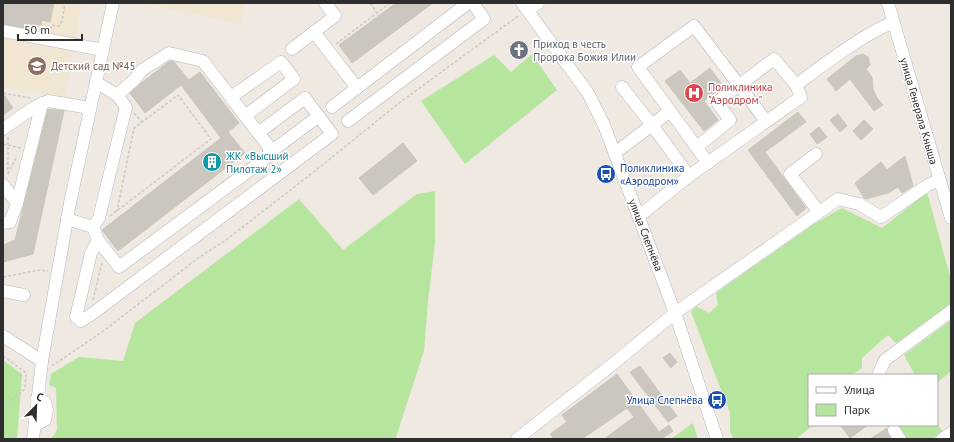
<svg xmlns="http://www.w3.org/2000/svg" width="954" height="442" font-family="'PT Sans',sans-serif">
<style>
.education{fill:#f0e6d1}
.green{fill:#b6e59e}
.building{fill:#cbc7bf;stroke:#cbc5ba}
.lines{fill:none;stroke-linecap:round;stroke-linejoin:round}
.minor-casing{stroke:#b4b7c1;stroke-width:13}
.path{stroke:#c9c9c9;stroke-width:1.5;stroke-dasharray:3 2;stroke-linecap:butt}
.minor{stroke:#fff;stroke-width:12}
.labels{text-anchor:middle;stroke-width:3;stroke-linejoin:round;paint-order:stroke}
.worship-label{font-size:11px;fill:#5b616d;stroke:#fff;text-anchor:start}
.education-label{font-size:11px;fill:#785e54;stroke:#fff;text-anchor:start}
.health-label{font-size:11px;fill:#be3a42;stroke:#fff;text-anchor:start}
.street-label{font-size:11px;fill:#2e2e2e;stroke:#fff}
.culture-label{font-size:11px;fill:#0d838f;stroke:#fff;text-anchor:start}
.transit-label{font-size:11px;fill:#164399;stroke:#fff;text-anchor:start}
</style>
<rect width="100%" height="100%" fill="#efe9e1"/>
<g class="education">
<polygon points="3,3 82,3 65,97 3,87"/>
<polygon points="142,3 246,3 241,24"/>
</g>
<g class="green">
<polygon points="532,54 557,90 465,164 421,101 494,55 511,72"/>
<polygon points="435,191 435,242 428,302 424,351 396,437 397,439 51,439 57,430 56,388 49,385 51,374 79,357 123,361 135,323 299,199 343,250 417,194"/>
<polygon points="927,192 951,280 951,303 896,343 888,335 862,358 862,368 852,375 809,375 809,425 813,425 796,439 733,439 730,431 730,413 691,312 696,306 709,313 718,305 716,293 814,224 842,208 882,228"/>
<polygon points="951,320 951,371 937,383 937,375 915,375 904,355"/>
<polygon points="3,360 22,374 17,439 3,439"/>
<polygon points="693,423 698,439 671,439"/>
<polygon points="937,424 943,432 932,439 906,439 896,425 937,425"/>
</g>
<g class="building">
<polygon points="3,3 54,3 50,22 42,20 41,25 33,24 32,29 3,24"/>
<polygon points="396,3 433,3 352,63 339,45"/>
<polygon points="518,40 528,53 519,60 509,47"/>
<polygon points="863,54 868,57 870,65 866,69 872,77 873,89 877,98 883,105 874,111 850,79 836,91 827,79 856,56"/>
<polygon points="170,61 174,62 189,80 200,72 239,123 228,132 245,153 118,251 102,230 221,138 181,85 145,113 130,93 141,83"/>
<polygon points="710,68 723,86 704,101 718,120 704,131 665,81 680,70 690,83"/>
<polygon points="3,93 13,108 3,115"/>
<polygon points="48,109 64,111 33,254 3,262 3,245 15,240"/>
<polygon points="798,112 806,122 765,152 806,208 797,216 748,150"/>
<polygon points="838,114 847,126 840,132 830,120"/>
<polygon points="864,120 873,129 861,140 853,131"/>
<polygon points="819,127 827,137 817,144 810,134"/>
<polygon points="403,143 417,161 373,195 359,178"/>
<polygon points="905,156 913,186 902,193 898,187 888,193 866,199 864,198 855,183 881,162 887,170"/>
<polygon points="670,353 677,362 671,368 663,358"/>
<polygon points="640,366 677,416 668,422 630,372"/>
<polygon points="617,374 659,432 669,425 673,431 663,438 664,439 604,439 634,417 627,408 582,439 554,439 550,434 567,422 562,415"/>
<polygon points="840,425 868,425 850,438"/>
<polygon points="887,428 888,434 891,439 870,439"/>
</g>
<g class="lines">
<defs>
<g id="minor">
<polyline points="325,3 335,16 314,32 357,88"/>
<polyline points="522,3 588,93 604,125 675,313 717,439"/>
<polyline points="888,3 951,218"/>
<polyline points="528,11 538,3"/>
<polyline points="3,31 103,50"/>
<polyline points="292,49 314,32"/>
<polyline points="231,97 281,62 294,79 245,116"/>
<polyline points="332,107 468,3"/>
<polyline points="348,121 484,19 473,3"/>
<polyline points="3,129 33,108 48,101 90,108"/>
<polyline points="697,147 730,120 717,102 774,59 796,85"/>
<polyline points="269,153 319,116"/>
<polyline points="615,153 652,125 622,87"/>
<polyline points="816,154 790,174 819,212"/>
<polyline points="708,163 638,67 694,26 766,121"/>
<path d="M689 176 801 97 796 85C827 62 858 38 893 22"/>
<polyline points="3,185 17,203 42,103"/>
<polyline points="639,216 689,176 652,125 670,111"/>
<polyline points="67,219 93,227 99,218 126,107 117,95 96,82"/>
<polyline points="3,223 10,222 17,203"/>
<polyline points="93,227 98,240 119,267 266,158 269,153 269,147 203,61 169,53 142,70 134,80 117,95"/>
<polyline points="98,240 91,253 76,317 81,321 92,314 332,134 305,98 258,133"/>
<polyline points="3,291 24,295"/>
<polyline points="3,336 42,361"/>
<polyline points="878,375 885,360 951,311"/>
<polyline points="35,425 45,420 47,410 45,402 37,398"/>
<polyline points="894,430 900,439"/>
<polyline points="33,439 42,361 70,203 113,3"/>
<polyline points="517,439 614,363 675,313 838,199 859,204 881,217 928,185 939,180"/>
<polyline points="942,439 951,433"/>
</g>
</defs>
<use href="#minor" class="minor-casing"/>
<g class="path">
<polyline points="370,3 377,13"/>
<polyline points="51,29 51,25 59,26 62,21 65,3"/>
<polyline points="336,44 390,3"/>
<polyline points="3,93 30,98"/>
<polyline points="134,113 142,122"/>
<polyline points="8,137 8,173"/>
<polyline points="3,144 21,148"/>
<polyline points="8,174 17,156"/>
<polyline points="110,216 211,139 178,95 134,128 117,211"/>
<polyline points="3,277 40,270 48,271"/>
<polyline points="93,300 102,263"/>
<polyline points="3,356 26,373 25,389 3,407"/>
<polyline points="52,366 102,332 201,256 226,240 320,167 399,103 518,16"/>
</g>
<use href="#minor" class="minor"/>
</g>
<defs>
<symbol id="church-disc" viewBox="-11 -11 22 22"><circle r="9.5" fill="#6b7280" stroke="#fff"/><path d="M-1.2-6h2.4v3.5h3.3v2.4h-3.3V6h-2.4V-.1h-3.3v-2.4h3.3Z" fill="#fff"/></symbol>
<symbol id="school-disc" viewBox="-11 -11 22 22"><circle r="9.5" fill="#8d6e63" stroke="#fff"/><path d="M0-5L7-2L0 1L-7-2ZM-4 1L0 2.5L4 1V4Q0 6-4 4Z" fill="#fff"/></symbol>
<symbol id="hospital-disc" viewBox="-11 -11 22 22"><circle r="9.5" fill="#e0444e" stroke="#fff"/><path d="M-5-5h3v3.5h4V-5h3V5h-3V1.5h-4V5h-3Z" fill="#fff"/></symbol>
<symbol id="building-disc" viewBox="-11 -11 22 22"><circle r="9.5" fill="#0f9aa8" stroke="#fff"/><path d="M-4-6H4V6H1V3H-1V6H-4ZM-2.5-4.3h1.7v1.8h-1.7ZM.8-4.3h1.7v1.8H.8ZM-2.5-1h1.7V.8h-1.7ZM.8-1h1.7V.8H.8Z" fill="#fff"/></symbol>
<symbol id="bus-disc" viewBox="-11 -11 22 22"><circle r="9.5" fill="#1a4fb4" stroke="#fff"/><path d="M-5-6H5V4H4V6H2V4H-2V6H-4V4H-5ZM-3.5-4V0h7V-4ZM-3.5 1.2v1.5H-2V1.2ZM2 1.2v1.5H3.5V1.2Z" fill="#fff"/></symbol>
</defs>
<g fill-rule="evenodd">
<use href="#church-disc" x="508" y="39" width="22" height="22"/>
<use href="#school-disc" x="26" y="55" width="22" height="22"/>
<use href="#hospital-disc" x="683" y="82" width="22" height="22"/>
<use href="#building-disc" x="201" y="151" width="22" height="22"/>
<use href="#bus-disc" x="595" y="163" width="22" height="22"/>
<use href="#bus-disc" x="706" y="389" width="22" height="22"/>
</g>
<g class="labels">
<g class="worship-label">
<text x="533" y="48">Приход в честь<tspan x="533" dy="13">Пророка Божия Илии</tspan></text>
</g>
<g class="education-label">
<text x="51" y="70">Детский сад №45</text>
</g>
<g class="health-label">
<text x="708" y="91">Поликлиника<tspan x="708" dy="13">"Аэродром"</tspan></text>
</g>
<g class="street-label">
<text transform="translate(919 111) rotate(74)" y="4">улица Генерала Кныша</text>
<text transform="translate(646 235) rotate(69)" y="4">улица Слепнёва</text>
</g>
<g class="culture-label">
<text x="226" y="160">ЖК «Высший<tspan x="226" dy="13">Пилотаж 2»</tspan></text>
</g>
<g class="transit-label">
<text x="620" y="172">Поликлиника<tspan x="620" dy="13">«Аэродром»</tspan></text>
<text x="703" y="404" text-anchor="end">Улица Слепнёва</text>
</g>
</g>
<rect width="954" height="442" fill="none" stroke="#2e2e2e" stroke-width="8"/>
<rect x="808" y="374" width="130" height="52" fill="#ffffff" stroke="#ababab"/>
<rect x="816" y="387" width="20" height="6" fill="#ffffff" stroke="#ababab"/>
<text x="844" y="394" font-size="12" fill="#2e2e2e">Улица</text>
<rect x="816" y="404" width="20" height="12" fill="#b6e59e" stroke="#ababab"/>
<text x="844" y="414" font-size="12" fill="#2e2e2e">Парк</text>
<g transform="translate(36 406) rotate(23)" stroke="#ffffff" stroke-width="3" paint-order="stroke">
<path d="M0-3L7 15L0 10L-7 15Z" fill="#2e2e2e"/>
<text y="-6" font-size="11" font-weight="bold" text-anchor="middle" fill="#2e2e2e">С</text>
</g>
<path d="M18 34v6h64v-6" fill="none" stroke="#2e2e2e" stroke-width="2"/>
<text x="24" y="34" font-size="12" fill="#2e2e2e" stroke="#ffffff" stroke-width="3" paint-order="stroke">50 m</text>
</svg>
